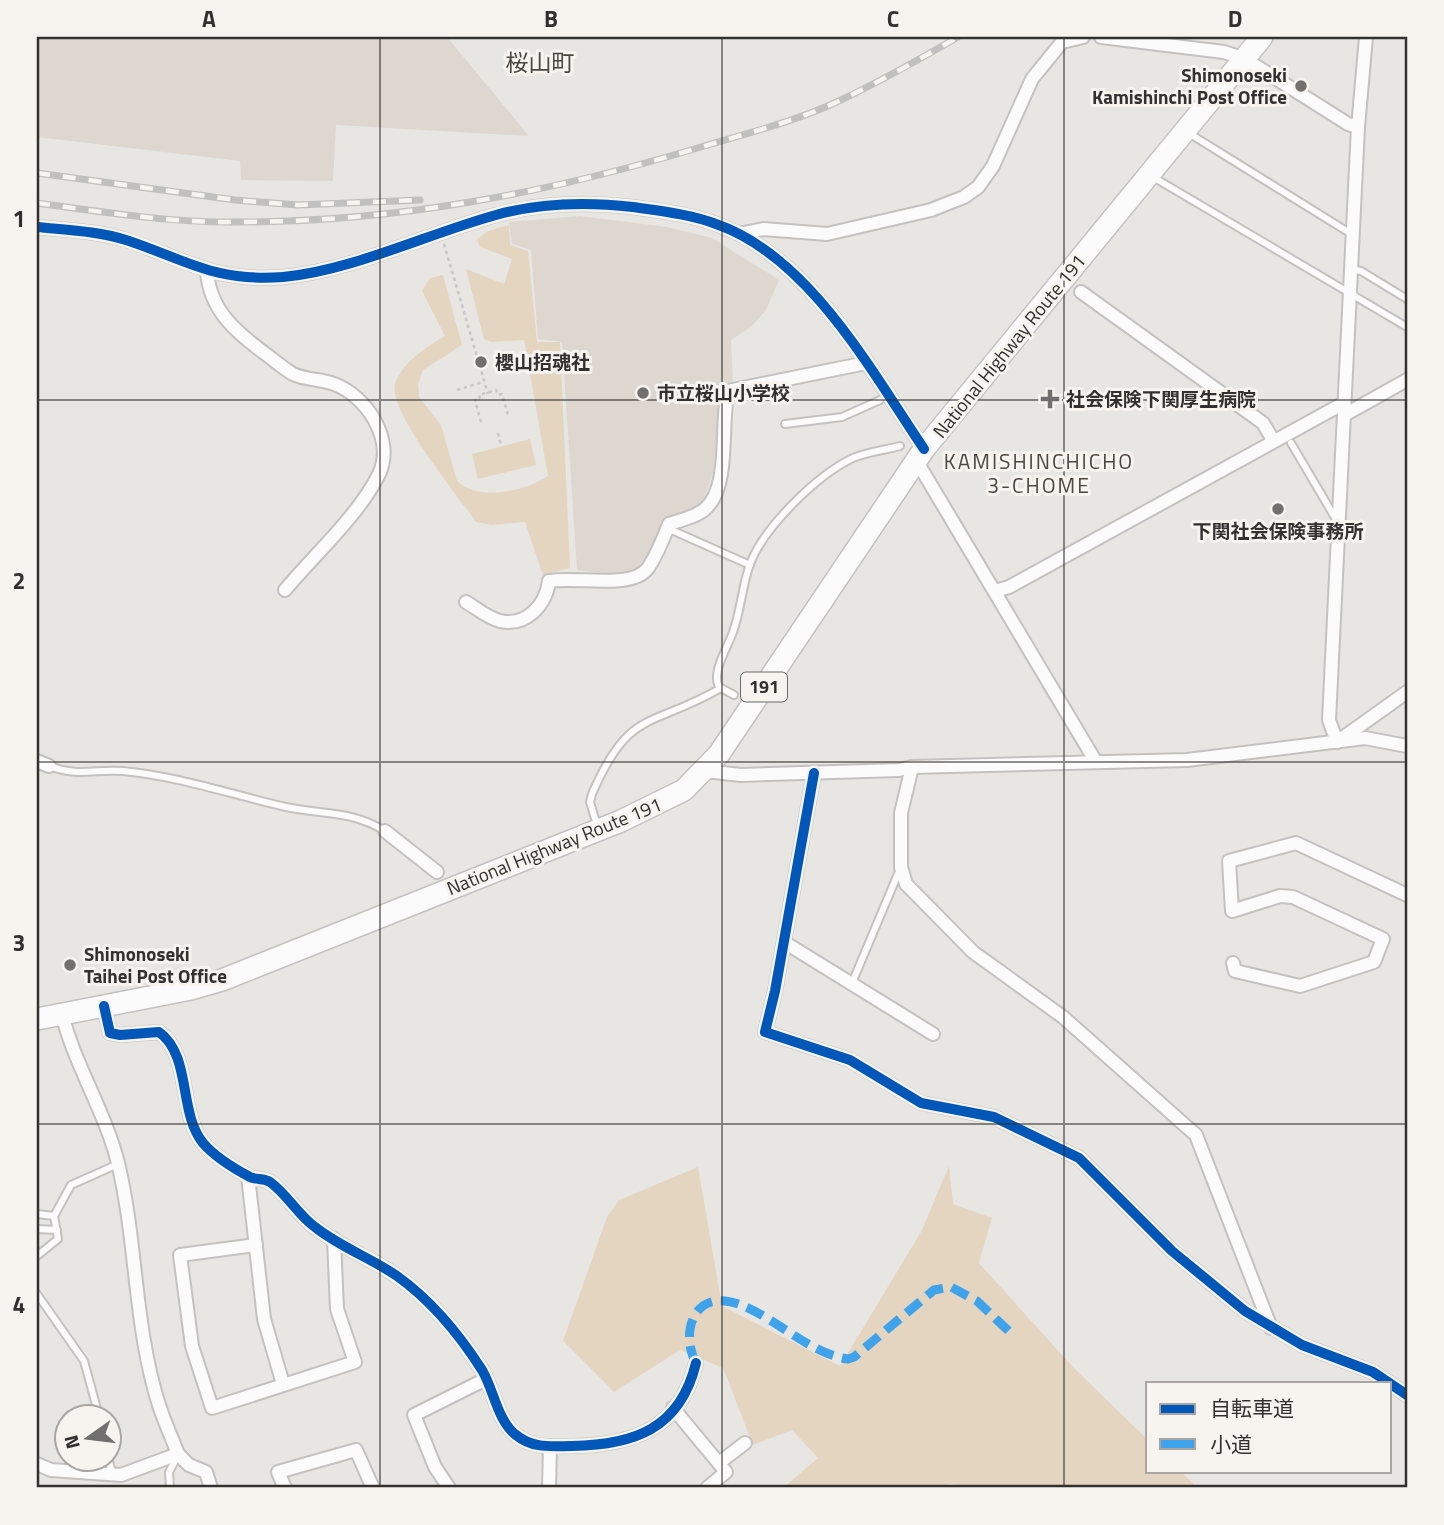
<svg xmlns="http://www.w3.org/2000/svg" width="1444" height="1525" font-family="'Titillium Web','Noto Sans JP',sans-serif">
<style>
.built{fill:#ddd7d0}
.green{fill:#e4d5c1}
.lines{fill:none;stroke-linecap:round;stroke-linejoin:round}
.lane-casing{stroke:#c3c2c0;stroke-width:10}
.street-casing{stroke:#c3c2c0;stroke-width:16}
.highway-casing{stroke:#c3c2c0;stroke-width:24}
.path{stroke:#c7c7c5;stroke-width:2.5;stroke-dasharray:3.5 3.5;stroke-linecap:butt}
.lane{stroke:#fcfbfb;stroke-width:6}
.street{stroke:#fcfbfb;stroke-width:12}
.highway{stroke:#fcfbfb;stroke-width:21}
.rail-casing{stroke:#c0c0bf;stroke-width:7}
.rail{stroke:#f7f3ee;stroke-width:4.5;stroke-dasharray:13;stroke-linecap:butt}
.quiet{stroke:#3ea3eb;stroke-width:9;stroke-dasharray:18 9;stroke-linecap:butt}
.cycleway-casing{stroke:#f7f3ee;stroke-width:15}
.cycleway{stroke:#0057b8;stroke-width:10}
.grid{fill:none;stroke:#32312f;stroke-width:2;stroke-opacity:0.55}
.poi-dot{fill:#72706e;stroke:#f7f3ee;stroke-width:2.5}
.labels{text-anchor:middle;stroke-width:6;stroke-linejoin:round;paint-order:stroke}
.shield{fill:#f7f3ee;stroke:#6d6b68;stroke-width:2}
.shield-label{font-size:18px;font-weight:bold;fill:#32312f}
.poi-label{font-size:19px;font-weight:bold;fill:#32312f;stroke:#f7f3ee;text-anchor:start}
.street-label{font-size:19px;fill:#32312f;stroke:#f7f3ee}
.neighbourhood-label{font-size:21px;letter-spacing:2px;fill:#4b4743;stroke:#f7f3ee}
.quarter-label{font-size:23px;fill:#4b4743;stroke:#f7f3ee}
.neatline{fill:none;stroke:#32312f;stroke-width:2.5}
.grid-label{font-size:23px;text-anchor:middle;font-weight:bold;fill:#32312f}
</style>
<rect width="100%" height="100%" fill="#e8e6e3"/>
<g class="built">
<polygon points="37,37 447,37 529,136 336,125 333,181 241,180 240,161 37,137"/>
<polygon points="580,216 667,227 712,238 779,280 766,310 752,326 731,340 733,382 720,387 719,455 702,504 667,519 655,546 633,573 611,574 577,570 562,342 538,339 531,250 512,244 509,222"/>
</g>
<g class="green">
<path d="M509 225 510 245 528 251 537 342H560L570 568 543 575 525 522 492 525 476 522C459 497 387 410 395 384 403 361 427 347 445 336L422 291 430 278 443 275 462 345 423 370 418 384 419 397 441 425 457 481C480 502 525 491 548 476L524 340 491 342 484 339 466 269 504 284 512 259 480 247 477 239 488 231Z"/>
<polygon points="530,439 536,465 478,479 472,454"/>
<polygon points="949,1166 953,1204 992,1218 979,1263 1071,1365 1148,1440 1148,1471 1180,1471 1198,1488 975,1488 950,1484 930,1488 783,1488 818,1458 792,1430 753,1445 723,1368 680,1350 614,1392 563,1341 607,1217 619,1200 698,1167 722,1306 840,1366 921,1232"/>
</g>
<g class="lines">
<defs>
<g id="lane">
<polyline points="1187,132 1353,235"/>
<polyline points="1153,177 1407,327"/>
<polyline points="1351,269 1361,271 1407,299"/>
<polyline points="785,424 842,417 880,400"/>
<polyline points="1291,443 1337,521"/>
<polyline points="667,528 750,565"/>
<path d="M734 695 719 687C711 672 728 647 733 632 741 610 742 586 750 564 764 527 817 475 853 458 867 452 885 450 900 446"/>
<path d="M49 766C78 777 95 769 123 771 178 776 233 795 286 807 323 815 351 810 385 831"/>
<path d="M597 825 590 802 592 794C630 707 650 729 721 688"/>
<polyline points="852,983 900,869"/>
<polyline points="37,1214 54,1216"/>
<polyline points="37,1229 57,1230"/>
<polyline points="37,1256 58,1239 54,1216 71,1185 118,1164"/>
<polyline points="37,1294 84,1361 99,1416"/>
<polyline points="108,1457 112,1473"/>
<polyline points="170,1488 169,1472 177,1457"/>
</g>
<g id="street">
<polyline points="1101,37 1224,52 1245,59 1348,124 1358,127"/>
<polyline points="1366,37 1358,127 1329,720 1337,742 1407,692"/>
<path d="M37 227C66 230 98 231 126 240 187 260 213 282 283 277 351 271 430 233 496 215 539 203 589 202 633 207 660 211 689 214 716 224 809 256 872 372 924 449"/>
<polyline points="739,234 763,229 827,234 931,210 964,197 978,187 993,166 1032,79 1062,42 1083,37"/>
<path d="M207 272C210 311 237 333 267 355 275 361 284 369 293 374 305 380 321 379 334 384 367 396 395 440 379 474 359 515 314 555 285 590"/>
<polyline points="1081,292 1263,423 1273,440"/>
<polyline points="1346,414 1407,380"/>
<polyline points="916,460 1096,762"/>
<polyline points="995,591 1009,587 1344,403"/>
<path d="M466 602C476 608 488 618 500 621 526 627 546 605 549 581 576 576 632 590 648 568 657 555 663 539 669 524 681 520 696 517 705 509 731 487 720 422 728 391L866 363"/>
<polyline points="37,761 49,766"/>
<polyline points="912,767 901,813 901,867 906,884 973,952 1063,1017 1196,1135 1271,1328"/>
<polyline points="705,771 741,775 899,770 912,767 1187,760 1365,738 1407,746"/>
<polyline points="814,773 775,991 765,1032 850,1060 921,1103 994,1117 1079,1158 1172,1251 1245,1311 1302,1345 1373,1372 1407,1395"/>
<polyline points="385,831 437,872"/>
<polyline points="784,942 933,1034"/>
<polyline points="1233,963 1235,971 1300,986 1374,962 1383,939 1293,897 1280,896 1232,911 1229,861 1296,843 1407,895"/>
<path d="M104 1006 110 1033 120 1035 159 1032C192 1056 178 1112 203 1143 215 1157 233 1168 250 1177 256 1180 264 1178 270 1182 287 1194 298 1215 315 1227 340 1247 371 1258 397 1276 432 1301 459 1334 482 1370 494 1390 497 1420 516 1435 533 1449 552 1446 572 1446 634 1445 680 1429 696 1363"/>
<polyline points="248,1176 264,1319 283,1384"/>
<polyline points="256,1245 180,1255 192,1346 212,1408 355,1362 337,1309 334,1239"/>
<polyline points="673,1408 726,1472 707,1488"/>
<polyline points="178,1454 189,1465 206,1472 211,1488"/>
<polyline points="719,1463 745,1443"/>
<path d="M37 1464 51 1470 121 1475 178 1454C172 1438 164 1421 159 1405 134 1327 137 1242 118 1163 105 1111 75 1066 62 1014"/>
<polyline points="285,1488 278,1472 356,1450 373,1488"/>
<polyline points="449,1488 435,1467 414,1415 486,1379"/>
<polyline points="549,1488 550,1446"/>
</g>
<polyline id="highway" points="37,1019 191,989 222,980 621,821 684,790 719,754 924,449 1262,37"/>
</defs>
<use href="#lane" class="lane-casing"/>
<use href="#street" class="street-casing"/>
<use href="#highway" class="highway-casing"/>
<g class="path">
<polyline points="444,244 488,394"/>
<polyline points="457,390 483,382"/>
<polyline points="481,422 475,400 480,399 479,395 496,390 498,395 502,394 508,415"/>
<polyline points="498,433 501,446"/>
</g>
<use href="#lane" class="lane"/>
<use href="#street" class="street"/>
<use href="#highway" class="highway"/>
<defs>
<g id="rail">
<polyline points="37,173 235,200 298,205 420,200"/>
<path d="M37 203C103 212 171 223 237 222 397 222 548 193 701 147 748 133 797 121 841 100 881 81 920 59 958 37"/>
</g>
</defs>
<use href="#rail" class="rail-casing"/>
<use href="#rail" class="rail"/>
<path class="quiet" d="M696 1363C682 1338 690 1297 725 1301 763 1305 806 1354 848 1359L854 1357 934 1290 951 1287 977 1301 1015 1337"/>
<defs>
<g id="cycleway">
<path d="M37 227C66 230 98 231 126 240 187 260 213 282 283 277 351 271 430 233 496 215 539 203 589 202 633 207 660 211 689 214 716 224 809 256 872 372 924 449"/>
<polyline points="814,773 775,991 765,1032 850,1060 921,1103 994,1117 1079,1158 1172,1251 1245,1311 1302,1345 1373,1372 1407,1395"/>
<path d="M104 1006 110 1033 120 1035 159 1032C192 1056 178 1112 203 1143 215 1157 233 1168 250 1177 256 1180 264 1178 270 1182 287 1194 298 1215 315 1227 340 1247 371 1258 397 1276 432 1301 459 1334 482 1370 494 1390 497 1420 516 1435 533 1449 552 1446 572 1446 634 1445 680 1429 696 1363"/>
</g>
</defs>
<use href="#cycleway" class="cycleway-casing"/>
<use href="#cycleway" class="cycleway"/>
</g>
<path class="grid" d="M380 37V1488M722 37V1488M1064 37V1488M37 400H1407M37 762H1407M37 1124H1407"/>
<g class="poi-dot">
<circle cx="1301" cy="86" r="7"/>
<circle cx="481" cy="362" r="7"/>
<circle cx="643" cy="393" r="7"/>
<path d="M1046.5 388.5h7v7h7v7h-7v7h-7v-7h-7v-7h7z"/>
<circle cx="1278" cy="509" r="7"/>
<circle cx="70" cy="965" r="7"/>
</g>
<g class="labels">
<rect class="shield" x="741" y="672.5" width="46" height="29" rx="5"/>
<g class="shield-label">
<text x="764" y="693">191</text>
</g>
<g class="poi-label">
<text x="1287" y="82" text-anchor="end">Shimonoseki<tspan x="1287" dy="22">Kamishinchi Post Office</tspan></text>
<text x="495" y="369">櫻山招魂社</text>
<text x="657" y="400">市立桜山小学校</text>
<text x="1066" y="406">社会保険下関厚生病院</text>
<text x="1278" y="538" text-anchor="middle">下関社会保険事務所</text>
<text x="84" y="961">Shimonoseki<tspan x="84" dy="22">Taihei Post Office</tspan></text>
</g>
<g class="street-label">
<text transform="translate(1009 346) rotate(-51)" y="7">National Highway Route 191</text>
<text transform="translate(554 846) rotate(-22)" y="7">National Highway Route 191</text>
</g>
<g class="neighbourhood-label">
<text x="1039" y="469">KAMISHINCHICHO<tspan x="1039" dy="24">3-CHOME</tspan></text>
</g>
<g class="quarter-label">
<text x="540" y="71">桜山町</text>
</g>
</g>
<rect width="1444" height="1525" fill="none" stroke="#f7f3ee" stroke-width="77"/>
<rect x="1146" y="1382" width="245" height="91" fill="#f7f3ee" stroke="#a8a5a2" stroke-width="2"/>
<rect x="1160" y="1404" width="35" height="10" fill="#0057b8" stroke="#a8a5a2" stroke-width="2"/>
<text x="1210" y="1416" font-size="21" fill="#32312f">自転車道</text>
<rect x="1160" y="1439" width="35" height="10" fill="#3ea3eb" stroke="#a8a5a2" stroke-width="2"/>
<text x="1210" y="1452" font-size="21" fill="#32312f">小道</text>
<g transform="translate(88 1438) rotate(256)"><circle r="33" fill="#f7f3ee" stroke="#a8a5a2" stroke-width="2"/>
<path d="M0-5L12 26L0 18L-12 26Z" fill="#72706e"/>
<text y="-10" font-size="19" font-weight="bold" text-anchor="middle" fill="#32312f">N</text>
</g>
<rect x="38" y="38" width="1368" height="1448" class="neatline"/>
<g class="grid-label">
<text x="209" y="27">A</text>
<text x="551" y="27">B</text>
<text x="893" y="27">C</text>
<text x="1235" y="27">D</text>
<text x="19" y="227">1</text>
<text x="19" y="589">2</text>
<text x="19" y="951">3</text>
<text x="19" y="1313">4</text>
</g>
</svg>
